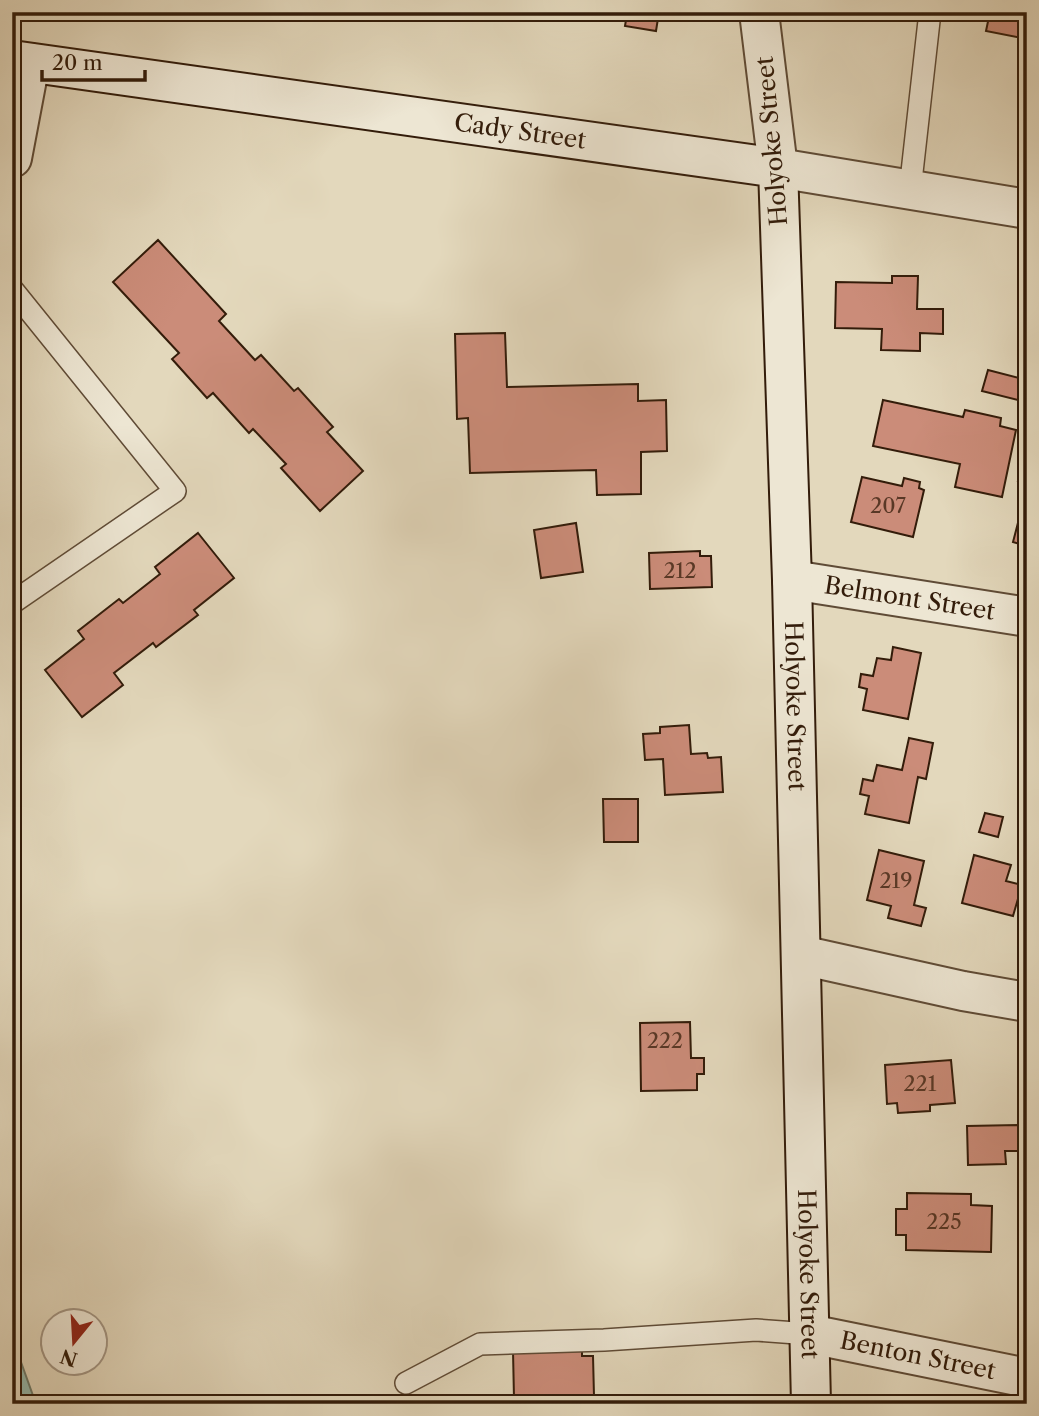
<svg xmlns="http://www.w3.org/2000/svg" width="1039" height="1416" font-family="'Libre Caslon Text',serif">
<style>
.water{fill:#96baac;stroke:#6e7b6b;stroke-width:2}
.building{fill:#cb8c79;stroke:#331c0a;stroke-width:2}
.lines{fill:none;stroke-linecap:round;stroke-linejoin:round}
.service-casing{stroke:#5f4b36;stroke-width:24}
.minor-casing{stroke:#5f4b36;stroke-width:42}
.tertiary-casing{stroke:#5f4b36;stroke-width:42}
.secondary-casing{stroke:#331c0a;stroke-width:42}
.service{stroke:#ede6d3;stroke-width:21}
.minor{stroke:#ede6d3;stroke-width:38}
.tertiary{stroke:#ede6d3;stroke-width:38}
.secondary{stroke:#ede6d3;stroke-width:38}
.labels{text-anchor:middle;stroke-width:6;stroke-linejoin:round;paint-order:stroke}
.number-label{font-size:21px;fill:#593826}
.street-label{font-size:24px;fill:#331c0a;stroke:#ede6d3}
</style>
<rect width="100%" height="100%" fill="#e3d8bc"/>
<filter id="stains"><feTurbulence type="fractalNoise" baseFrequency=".00286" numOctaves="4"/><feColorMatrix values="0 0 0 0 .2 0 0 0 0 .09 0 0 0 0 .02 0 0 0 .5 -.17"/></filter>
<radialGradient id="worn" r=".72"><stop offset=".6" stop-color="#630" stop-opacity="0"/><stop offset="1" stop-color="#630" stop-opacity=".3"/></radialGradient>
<polygon class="water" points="12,1337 36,1404 12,1404"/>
<g class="building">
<polygon points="529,12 564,12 563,19"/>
<polygon points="580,12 659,12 656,31 625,26 626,20"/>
<polygon points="870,12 899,12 896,20"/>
<polygon points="990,12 1027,12 1027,39 986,31"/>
<polygon points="158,240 226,314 219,321 255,360 261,355 294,391 298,388 333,427 327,432 363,471 320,511 281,468 286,464 253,429 249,433 213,393 207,398 172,359 179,353 113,282"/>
<polygon points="892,276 918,276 917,309 943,309 943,334 920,333 920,351 881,350 882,329 835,328 836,282 892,283"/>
<polygon points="505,333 507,387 638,384 638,401 666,400 667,451 641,452 641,494 597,495 596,470 470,473 468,418 457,419 455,334"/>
<polygon points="988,370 1027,380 1027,416 1019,413 1022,401 982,391"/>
<polygon points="883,400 963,417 965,410 1001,418 1000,426 1016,430 1002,497 955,487 960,464 873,446"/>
<polygon points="1023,465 1027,466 1027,483 1018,481"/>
<polygon points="862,477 902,486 904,478 920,482 919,488 924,490 913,537 851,522"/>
<polygon points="1027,488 1027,546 1013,542"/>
<polygon points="576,523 583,572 541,578 534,530"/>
<polygon points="198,533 234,578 194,610 198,615 156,647 153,643 114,673 123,685 82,717 45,670 84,639 78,631 119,599 123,603 160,574 155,567"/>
<polygon points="700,551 700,556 711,556 712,587 650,589 649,553"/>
<polygon points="893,647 921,653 908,719 863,710 867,689 859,687 861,674 873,676 877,658 891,660"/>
<polygon points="689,725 691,754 707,753 708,758 721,757 723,792 665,795 663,759 645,760 643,734 660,733 660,727"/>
<polygon points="909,738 933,743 926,779 918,777 909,823 865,814 869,796 860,794 863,779 873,781 877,765 902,770"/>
<polygon points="603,799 638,799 638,842 604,842"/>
<polygon points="985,813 1003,817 998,837 979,832"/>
<polygon points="879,850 924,861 914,905 926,908 921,926 888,918 891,906 867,900"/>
<polygon points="974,855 1011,865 1006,881 1022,885 1013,916 962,903"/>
<polygon points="690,1022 691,1058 704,1058 704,1074 697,1074 697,1090 641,1091 640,1023"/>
<polygon points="951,1060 955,1103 930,1105 930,1111 898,1113 897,1103 887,1104 885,1065"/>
<polygon points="1018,1125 1018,1151 1005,1151 1006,1164 968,1165 967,1126"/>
<polygon points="907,1193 971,1194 971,1205 992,1206 991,1252 906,1250 906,1235 896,1235 896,1209 907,1209"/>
<polygon points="582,1350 582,1356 593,1356 594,1396 514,1398 513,1351"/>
</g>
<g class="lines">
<defs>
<g id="service">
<polyline points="910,190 930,12"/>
<polyline points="12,289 175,491 12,603"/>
<polyline points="406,1383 480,1344 604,1340 756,1330 810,1334"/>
</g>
<g id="minor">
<polyline points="759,12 778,168"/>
<polyline points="12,158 30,63"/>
<path id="s1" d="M792 580 1027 617"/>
<polyline points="801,955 963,991 1027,1002"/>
<path id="s2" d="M810 1334 1027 1378"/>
</g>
<polyline id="tertiary" points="778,168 1027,209"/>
<g id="secondary">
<path id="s3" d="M12 60 778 168 792 580 811 1404"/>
</g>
</defs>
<use href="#service" class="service-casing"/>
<use href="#minor" class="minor-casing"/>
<use href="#tertiary" class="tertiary-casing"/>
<use href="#secondary" class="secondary-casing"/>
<use href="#service" class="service"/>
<use href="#minor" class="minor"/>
<use href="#tertiary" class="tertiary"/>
<use href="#secondary" class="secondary"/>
</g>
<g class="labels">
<g class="number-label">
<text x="888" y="513">207</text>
<text x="680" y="578">212</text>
<text x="896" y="888">219</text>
<text x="665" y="1048">222</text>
<text x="920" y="1091">221</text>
<text x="944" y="1229">225</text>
</g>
<g class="street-label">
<text dy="8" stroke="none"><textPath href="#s3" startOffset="513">Cady Street</textPath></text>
<text transform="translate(772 141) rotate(-95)" y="8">Holyoke Street</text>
<text dy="8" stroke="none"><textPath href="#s1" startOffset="119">Belmont Street</textPath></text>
<text dy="8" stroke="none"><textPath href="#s3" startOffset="1312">Holyoke Street</textPath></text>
<text dy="8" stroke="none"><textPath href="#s3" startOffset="1880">Holyoke Street</textPath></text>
<text dy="8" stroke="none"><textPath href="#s2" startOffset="110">Benton Street</textPath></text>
</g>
</g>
<rect width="1039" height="1416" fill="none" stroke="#e3d8bc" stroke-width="42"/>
<rect x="14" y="14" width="1011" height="1388" fill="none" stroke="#331c0a" stroke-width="3.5"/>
<rect x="21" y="21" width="997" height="1374" fill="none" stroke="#331c0a" stroke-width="2"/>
<g transform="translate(74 1342) rotate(198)"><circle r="33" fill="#ede6d3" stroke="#a39583" stroke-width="2"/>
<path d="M0-5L12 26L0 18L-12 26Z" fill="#8f2418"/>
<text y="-10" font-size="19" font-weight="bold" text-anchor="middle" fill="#331c0a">N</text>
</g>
<path d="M42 70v10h103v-10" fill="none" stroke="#331c0a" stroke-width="3.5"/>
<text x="52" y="70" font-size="21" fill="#331c0a" stroke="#ede6d3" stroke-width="5" paint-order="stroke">20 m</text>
<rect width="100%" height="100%" filter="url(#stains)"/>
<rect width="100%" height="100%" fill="url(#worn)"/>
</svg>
